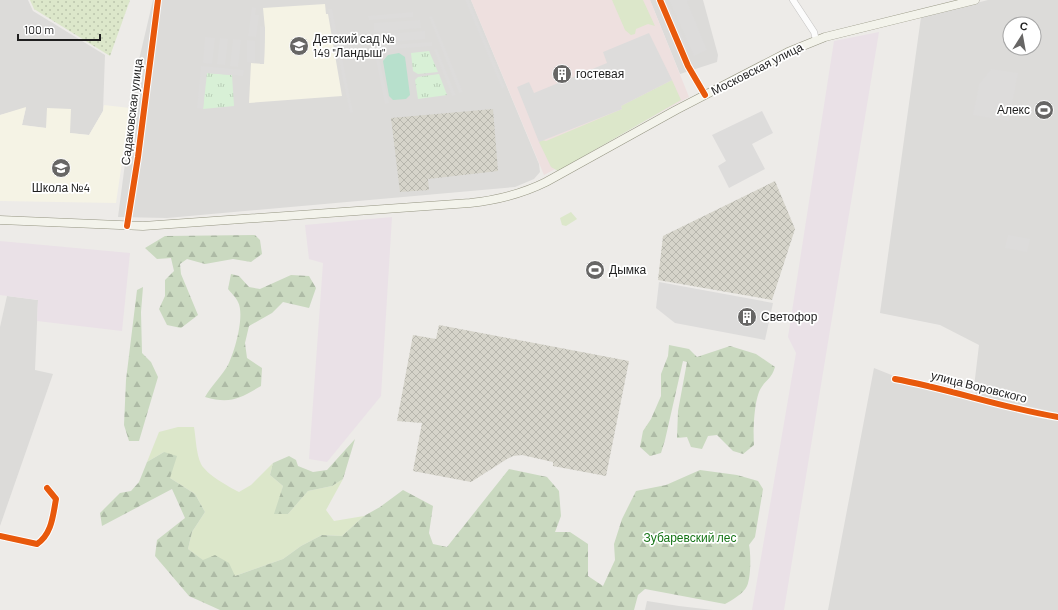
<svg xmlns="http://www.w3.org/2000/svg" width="1058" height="610" font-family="Barlow,sans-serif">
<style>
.residential{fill:#dcdbd9;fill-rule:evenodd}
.commercial{fill:#eee0df}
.industrial{fill:#eae1e7}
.education{fill:#f5f3e5}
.construction{fill:url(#construction-cross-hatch)}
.grass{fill:#dce7ca}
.forest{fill:url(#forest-firs)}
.park{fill:url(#park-tufts)}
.garden{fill:url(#garden-dots)}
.pitch{fill:#b7e0cc}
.parking{fill:#dddcdb}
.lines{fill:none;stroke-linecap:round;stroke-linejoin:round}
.street-casing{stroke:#c4c3c2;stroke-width:7}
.secondary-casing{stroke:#959582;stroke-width:9}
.street{stroke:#fcfcfc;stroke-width:6}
.secondary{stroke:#f3f3eb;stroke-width:8}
.cycleway-casing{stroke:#fff;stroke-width:8}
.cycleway{stroke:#e8590c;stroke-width:6}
.labels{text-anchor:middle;stroke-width:3.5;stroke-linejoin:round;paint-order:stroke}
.poi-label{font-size:12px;fill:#1f1f1f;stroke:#fff;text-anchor:start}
.street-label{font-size:12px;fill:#1f1f1f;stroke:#fff}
.park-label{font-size:12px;fill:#167517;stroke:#fff}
</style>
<defs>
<pattern id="construction-cross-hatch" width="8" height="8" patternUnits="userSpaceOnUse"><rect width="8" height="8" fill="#d6d4ca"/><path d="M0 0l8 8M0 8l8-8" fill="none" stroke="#b7b6ad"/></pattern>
<pattern id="forest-firs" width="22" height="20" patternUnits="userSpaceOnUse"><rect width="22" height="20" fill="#cad9c0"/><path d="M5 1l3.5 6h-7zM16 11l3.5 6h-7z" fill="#adbaa5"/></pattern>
<pattern id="park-tufts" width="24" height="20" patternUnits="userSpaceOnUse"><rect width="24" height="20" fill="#d8f0d6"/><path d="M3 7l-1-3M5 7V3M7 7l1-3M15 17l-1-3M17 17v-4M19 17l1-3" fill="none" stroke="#b9cdb7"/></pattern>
<pattern id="garden-dots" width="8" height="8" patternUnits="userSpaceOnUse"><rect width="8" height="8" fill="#dce7ca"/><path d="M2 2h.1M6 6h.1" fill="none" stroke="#bcc6ad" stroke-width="1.8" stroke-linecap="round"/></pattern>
</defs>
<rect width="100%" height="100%" fill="#edebe8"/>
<g class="residential">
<polygon points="0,0 28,0 33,11 105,55 103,111 89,135 70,133 70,109 46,128 22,125 26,108 0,115"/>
<polygon points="153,0 471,0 539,164 540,172 534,179 515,187 167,218 118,217 138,64"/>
<polygon points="650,0 703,0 718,55 717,62 680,74"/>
<path d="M988 0H1058V413L976 395 974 387 979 345 940 325 880 313 921 17ZM1010 24H1034V48H1010Z"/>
<polygon points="7,296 38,300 35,370 53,374 0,526 0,327"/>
<polygon points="874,368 929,390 1058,420 1058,610 828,610"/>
<polygon points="647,601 679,606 713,610 645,610"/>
</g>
<polygon class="commercial" points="471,0 650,0 689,97 544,175"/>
<g class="industrial">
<polygon points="879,32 784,610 752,610 796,353 788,337 834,41"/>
<polygon points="392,217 381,396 327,462 309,459 323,263 309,259 305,225"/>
<polygon points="0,241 130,253 122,331 37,321 38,300 0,295"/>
</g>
<g class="education">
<polygon points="325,4 326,14 328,14 342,96 249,103 251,63 264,64 265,29 263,8"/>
<polygon points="104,105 130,108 116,203 0,201 0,115 26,107 22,125 46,128 47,108 71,109 70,133 89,135 103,111"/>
</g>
<g class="construction">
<polygon points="493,109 498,171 428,179 429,190 400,192 391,118"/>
<polygon points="775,181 795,229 772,300 658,280 663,236"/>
<polygon points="439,325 629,361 606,476 553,466 553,462 522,455 513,456 507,459 471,482 413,471 422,423 397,421 413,335 436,339"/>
</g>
<g class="grass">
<polygon points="612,0 643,0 655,26 648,24 636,29 635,34 631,35 625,30"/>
<polygon points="672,80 681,100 558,171 551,167 539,142 542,140 546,141 622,109 621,106"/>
<polygon points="571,212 577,219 566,226 562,225 560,218"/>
<path d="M178 427H194C196 439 196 453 201 464 206 474 229 487 239 492L251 485 273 463 270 475 283 486 280 497 288 514 308 491 332 486 343 479 326 510 334 521 364 516 342 536 322 535 301 546 283 559 235 576 204 561 188 549 192 532 205 512 195 494 170 478 164 452 147 462 159 432Z"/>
</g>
<g class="forest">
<polygon points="255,235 260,240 262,254 251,262 233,259 205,264 187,259 180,264 181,274 198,315 181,328 167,325 159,309 165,296 165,280 174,271 171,258 157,259 145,248 165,236"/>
<path d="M231 274 239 276 249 287 260 289 291 275 309 276 316 288 309 308 283 302 272 313 249 326 245 343 247 358 262 368 261 386C239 399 230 404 205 397 211 386 222 376 228 365 235 351 245 315 238 302 236 297 231 293 228 289Z"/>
<polygon points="143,287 141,312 142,353 151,362 158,377 139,441 129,441 124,425 126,380 137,290"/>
<path d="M669 345 689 349 697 357 730 346 756 354 775 367C771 380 767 378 761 388 754 399 753 431 754 445L743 454 733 451 717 435 708 436 702 449 691 447 687 437 677 438 678 411 687 362 683 361 665 440 661 453 650 456 640 447 643 431 651 419 661 396V374L668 356Z"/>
<polygon points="355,439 343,479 332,486 308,491 288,514 274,514 283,486 270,475 273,463 289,456 296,460 298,466 313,472 327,470"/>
<path d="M164 452 177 456 170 478 195 494 205 512 192 532 188 549 203 560 215 555 229 563 235 576 283 559 301 546 322 535 342 536 364 516 380 507 403 490 433 506 429 533 433 544 447 547 509 469 547 477 559 491 561 516 555 532H570L588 544V576L603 586 615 560 614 544 622 519 636 491 666 485 700 470 737 475 758 481 763 489 755 537 749 545C751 554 751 577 747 586 743 594 732 600 725 604L645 589 638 595 634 610H220L189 596 155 556 157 540 185 518 172 489 102 526 100 513 120 493 131 491 139 482 147 462Z"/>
</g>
<g class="park">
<polygon points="429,51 438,72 418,74 413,71 411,53"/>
<polygon points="206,73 232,75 234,106 203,109"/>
<polygon points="439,74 447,95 418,99 415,80 418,77"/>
</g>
<polygon class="garden" points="30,0 130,0 110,56 34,9"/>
<polygon class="pitch" points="399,53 405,57 410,95 406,99 393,100 389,96 383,61 388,55"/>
<g class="parking">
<polygon points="465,0 469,0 505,87 502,89"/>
<polygon points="669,0 690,0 687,1 707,50 694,56"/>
<polygon points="669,4 688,49 685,50 666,5"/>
<polygon points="252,7 256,8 255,15 259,15 256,37 248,36"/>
<polygon points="328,9 332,9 353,112 350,113"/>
<polygon points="413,12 413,17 369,20 368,16"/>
<polygon points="432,16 463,92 459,93 429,17"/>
<polygon points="420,20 421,28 374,32 374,23"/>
<polygon points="260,26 265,27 265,29 264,64 260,64"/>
<polygon points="425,31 425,39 373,43 373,35"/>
<polygon points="649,33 672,80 621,106 622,109 539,142 517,87 529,82 534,93 607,63 603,52"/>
<polygon points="205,37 215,38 212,64 203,63"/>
<polygon points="220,38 228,39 225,65 217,64"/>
<polygon points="233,39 241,40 238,67 230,66"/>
<polygon points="247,40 255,41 255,63 247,62"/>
<polygon points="432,42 432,46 378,50 377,46"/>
<polygon points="437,49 456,95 452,96 434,50"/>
<polygon points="379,58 389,103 385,104 376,59"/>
<polygon points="201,66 244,70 243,76 207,73 203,109 197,108"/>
<polygon points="991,69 1018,73 1009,121 973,115 979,84"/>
<polygon points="762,111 773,133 752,144 765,169 729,188 718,166 726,161 712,135"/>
<polygon points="1008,235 1030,239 1027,252 1005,248"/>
<polygon points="659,282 773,303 765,340 675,323 656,308"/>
</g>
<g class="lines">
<defs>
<g id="street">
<polyline points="660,0 688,66 705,95"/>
<polyline points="793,0 814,32 816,40"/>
<polyline points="127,226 138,157 158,0"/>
<path d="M895 379C950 389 1003 408 1058 417"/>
<path d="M0 536 37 544C52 534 53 515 56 499L47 488"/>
</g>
<path id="secondary" d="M0 220 143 226 470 203C497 200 522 194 546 182L676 110 788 52 825 37 975 0"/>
</defs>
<use href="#street" class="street-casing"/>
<use href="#secondary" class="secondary-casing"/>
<use href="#street" class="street"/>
<use href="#secondary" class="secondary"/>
<defs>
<g id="cycleway">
<polyline points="660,0 688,66 705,95"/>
<polyline points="127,226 138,157 158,0"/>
<path d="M895 379C950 389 1003 408 1058 417"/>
<path d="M0 536 37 544C52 534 53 515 56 499L47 488"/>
</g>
</defs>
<use href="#cycleway" class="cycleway-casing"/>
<use href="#cycleway" class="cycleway"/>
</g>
<defs>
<symbol id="school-disc" viewBox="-11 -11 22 22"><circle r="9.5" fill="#676665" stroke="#fff"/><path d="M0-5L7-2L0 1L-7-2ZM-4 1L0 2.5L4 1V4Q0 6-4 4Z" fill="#fff"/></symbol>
<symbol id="building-disc" viewBox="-11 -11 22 22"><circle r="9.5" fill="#676665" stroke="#fff"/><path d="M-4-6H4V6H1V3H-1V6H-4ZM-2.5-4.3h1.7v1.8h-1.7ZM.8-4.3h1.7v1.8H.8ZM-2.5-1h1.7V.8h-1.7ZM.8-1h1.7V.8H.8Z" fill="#fff"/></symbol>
<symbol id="stadium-disc" viewBox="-11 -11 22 22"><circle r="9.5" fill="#676665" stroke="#fff"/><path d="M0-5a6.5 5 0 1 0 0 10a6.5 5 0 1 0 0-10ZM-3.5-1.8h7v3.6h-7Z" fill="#fff"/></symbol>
</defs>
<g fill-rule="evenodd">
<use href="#school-disc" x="288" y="35" width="22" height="22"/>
<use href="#building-disc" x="551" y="63" width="22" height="22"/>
<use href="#stadium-disc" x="1033" y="99" width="22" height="22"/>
<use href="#school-disc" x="50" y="157" width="22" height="22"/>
<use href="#stadium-disc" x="584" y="259" width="22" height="22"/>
<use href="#building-disc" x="736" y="306" width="22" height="22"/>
</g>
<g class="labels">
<g class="poi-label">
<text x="313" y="43">Детский сад №<tspan x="313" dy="14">149 "Ландыш"</tspan></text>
<text x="576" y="78">гостевая</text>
<text x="1030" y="114" text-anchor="end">Алекс</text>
<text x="61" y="192" text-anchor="middle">Школа №4</text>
<text x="609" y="274">Дымка</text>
<text x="761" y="321">Светофор</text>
</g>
<g class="street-label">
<text transform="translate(757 69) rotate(-27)" y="4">Московская улица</text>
<text transform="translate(132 112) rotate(-83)" y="4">Садаковская улица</text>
<text transform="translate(979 387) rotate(14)" y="4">улица Воровского</text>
</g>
<g class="park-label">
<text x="690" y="542">Зубаревский лес</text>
</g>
</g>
<g transform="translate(1022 36) rotate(11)"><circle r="19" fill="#ffffff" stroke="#a5a5a5"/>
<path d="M0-3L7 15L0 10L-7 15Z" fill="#676665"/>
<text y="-6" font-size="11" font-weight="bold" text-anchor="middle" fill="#1f1f1f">С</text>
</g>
<path d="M18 34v6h82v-6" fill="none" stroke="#1f1f1f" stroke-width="2"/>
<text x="24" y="34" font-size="12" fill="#1f1f1f" stroke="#ffffff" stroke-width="3" paint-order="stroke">100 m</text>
</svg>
